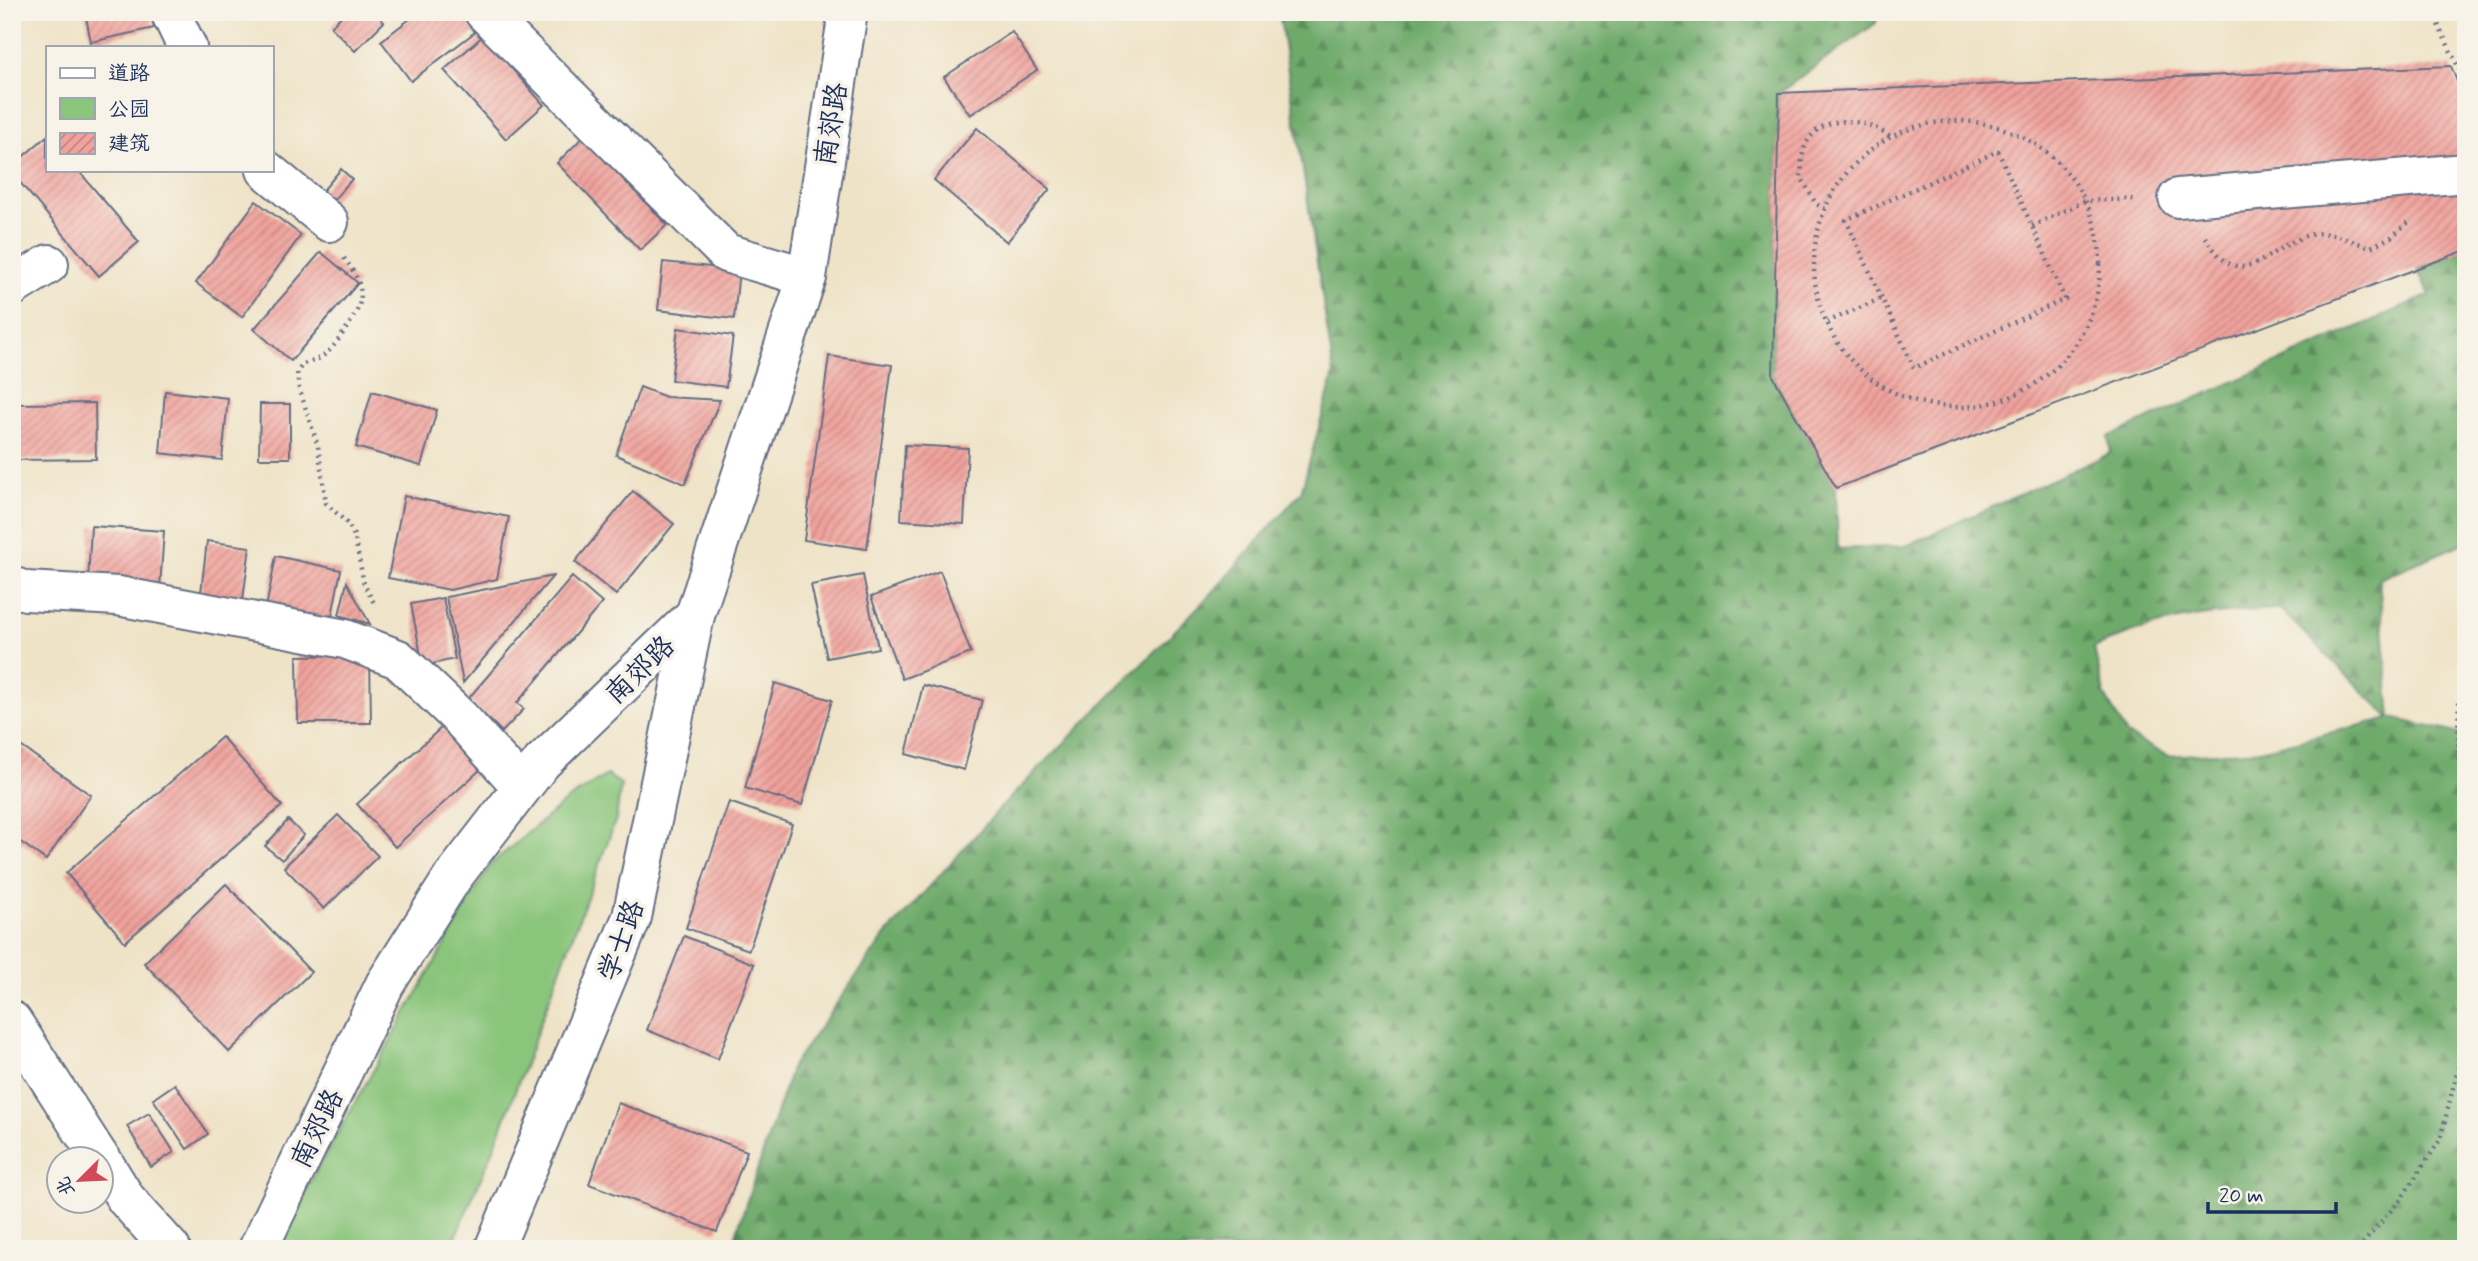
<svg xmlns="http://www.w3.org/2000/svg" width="2478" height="1261" font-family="Mynerve,'LXGW WenKai TC',sans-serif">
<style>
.forest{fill:url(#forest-firs);stroke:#446c64;stroke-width:2;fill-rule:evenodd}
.park{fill:#89c57a;stroke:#527a6c;stroke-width:2}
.building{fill:url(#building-hatch)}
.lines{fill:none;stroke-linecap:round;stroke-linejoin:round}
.minor-casing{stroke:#656e83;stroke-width:42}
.major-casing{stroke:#656e83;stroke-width:42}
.path{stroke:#656e83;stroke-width:4.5;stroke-dasharray:2 5;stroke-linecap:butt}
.minor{stroke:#fff;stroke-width:38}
.major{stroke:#fff;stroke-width:38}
.labels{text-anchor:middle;stroke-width:7;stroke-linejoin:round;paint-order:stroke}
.street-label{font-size:28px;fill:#1b2f5e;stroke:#f7f3e8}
</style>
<defs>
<pattern id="forest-firs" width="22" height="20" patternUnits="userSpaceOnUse" patternTransform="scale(1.75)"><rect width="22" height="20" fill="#6eaa6a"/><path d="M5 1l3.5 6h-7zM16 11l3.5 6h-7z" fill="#5a8b5a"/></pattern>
<pattern id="building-hatch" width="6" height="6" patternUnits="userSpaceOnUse" patternTransform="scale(1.75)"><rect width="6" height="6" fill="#f1a29c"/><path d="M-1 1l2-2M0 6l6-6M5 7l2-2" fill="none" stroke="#c28482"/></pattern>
</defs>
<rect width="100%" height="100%" fill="#f7f3e8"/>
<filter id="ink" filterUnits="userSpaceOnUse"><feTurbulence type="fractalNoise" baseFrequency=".0143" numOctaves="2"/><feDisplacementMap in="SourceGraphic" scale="14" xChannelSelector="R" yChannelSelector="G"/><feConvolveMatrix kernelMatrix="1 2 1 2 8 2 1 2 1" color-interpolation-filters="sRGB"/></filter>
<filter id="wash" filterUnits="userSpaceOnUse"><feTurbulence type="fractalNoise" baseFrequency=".00686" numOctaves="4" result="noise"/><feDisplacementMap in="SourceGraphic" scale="28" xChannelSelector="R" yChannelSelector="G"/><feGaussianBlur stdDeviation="1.57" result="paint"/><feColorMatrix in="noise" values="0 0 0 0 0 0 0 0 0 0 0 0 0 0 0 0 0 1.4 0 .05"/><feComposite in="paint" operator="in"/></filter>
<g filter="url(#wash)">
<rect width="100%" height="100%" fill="#efe3c7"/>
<path class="forest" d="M1279 12H1878L1876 23 1779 93 1773 376 1836 488 1838 549 1906 546 2111 453 2108 437 2430 295 2417 269 2466 250V542L2379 579 2391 718 2466 735V1249H731L792 1066 885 936 1005 803 1213 592 1301 492 1334 374ZM2280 609 2390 718 2260 750 2168 756 2127 735 2104 694 2094 648C2156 619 2212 612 2280 609Z"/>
<polygon class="park" points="607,775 621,784 616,819 494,1148 450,1249 272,1249 490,865 567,800"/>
<g id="blocks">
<g class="building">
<polygon points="85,12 151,12 154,28 91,42"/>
<polygon points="345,12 375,12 384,22 355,51 331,27"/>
<polygon points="419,12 461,12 475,32 411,81 381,41"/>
<polygon points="1012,32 1037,70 970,115 944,77"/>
<polygon points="483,36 544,105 506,139 444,70"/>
<polygon points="2451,66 2466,105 2466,250 1836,488 1773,376 1779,93"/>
<polygon points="977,128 1050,189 1007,242 934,180"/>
<polygon points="47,136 47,170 78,170 139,242 99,276 12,173 12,166"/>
<polygon points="583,137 667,225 640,250 557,163"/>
<polygon points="341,169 352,179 330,204 320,194"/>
<polygon points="256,201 301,235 242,317 196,283"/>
<polygon points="321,252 358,283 291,361 254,329"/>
<polygon points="663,262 739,270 734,319 658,310"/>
<polygon points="678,328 733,336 726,387 671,380"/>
<polygon points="829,356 892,365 867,549 804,540"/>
<polygon points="640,387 666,397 720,400 685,484 616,455"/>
<polygon points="165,391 228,398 222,460 160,453"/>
<polygon points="372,391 437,410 421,466 356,447"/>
<polygon points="95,403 96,459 17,460 16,404"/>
<polygon points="260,404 290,404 290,458 259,458"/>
<polygon points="905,445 968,448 964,524 901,520"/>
<polygon points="633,491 674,524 616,595 575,562"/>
<polygon points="404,496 509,517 497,579 450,590 388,578"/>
<polygon points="91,526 164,531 160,587 88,582"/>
<polygon points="207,541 250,547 242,607 200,601"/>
<polygon points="276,556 341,570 330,626 265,613"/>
<polygon points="940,571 971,653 902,679 871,597"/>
<polygon points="863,575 878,648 827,658 811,585"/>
<polygon points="553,576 463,683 446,597"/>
<polygon points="572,577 602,603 517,703 524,709 502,732 468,699"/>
<polygon points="347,582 370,624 339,615"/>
<polygon points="443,598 455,659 423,666 411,604"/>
<polygon points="370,655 371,723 298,723 297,656"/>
<polygon points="775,683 832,700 802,805 745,788"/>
<polygon points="923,685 982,700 964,770 906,754"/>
<polygon points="442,727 480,770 395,847 357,804"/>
<polygon points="222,737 282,806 125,942 66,873"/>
<polygon points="12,740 91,795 46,860 12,836"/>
<polygon points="729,802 792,824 749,950 686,928"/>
<polygon points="338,815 378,856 324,909 284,867"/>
<polygon points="288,820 304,835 282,860 265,846"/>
<polygon points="226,884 311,972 229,1052 144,963"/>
<polygon points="684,936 754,964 718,1059 647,1030"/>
<polygon points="175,1084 208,1134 187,1149 153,1099"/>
<polygon points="618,1103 747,1151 717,1232 589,1184"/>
<polygon points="149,1113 174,1152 151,1167 127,1126"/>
</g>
</g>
</g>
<g filter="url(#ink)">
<use href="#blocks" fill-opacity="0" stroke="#656e83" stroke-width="2"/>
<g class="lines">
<defs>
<g id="minor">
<polyline points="170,12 187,47"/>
<polyline points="484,12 726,253 807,277"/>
<polyline points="266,170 329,222"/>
<polyline points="2178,198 2466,173"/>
<polyline points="12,287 49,264"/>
<polyline points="12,586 26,591 118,596 345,639 398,659 460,718 522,787"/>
<polyline points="12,1021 101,1160"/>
<polyline points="102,1160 126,1199 171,1249"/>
</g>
<g id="major">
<polyline points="258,1249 385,984 453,877 542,762 695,615 807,277 848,12"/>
<polyline points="494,1249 632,917 695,615"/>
</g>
</defs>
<use href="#minor" class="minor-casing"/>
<use href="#major" class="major-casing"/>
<g class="path">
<polyline points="2432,12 2466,83"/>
<circle cx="1957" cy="264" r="143"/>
<polygon points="1998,151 2065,299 1914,368 1846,220"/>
<path d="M1825 209 1816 204 1801 177C1802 167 1801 154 1806 144 1822 112 1867 118 1890 137"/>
<polyline points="2032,226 2085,201 2137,199"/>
<path d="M2205 237C2245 300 2265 245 2313 234 2330 230 2354 243 2371 247L2391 237 2411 220"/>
<path d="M344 258C370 292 363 305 341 336 330 352 323 359 303 364L297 372 299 388 318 446 326 503 349 525 355 538 364 584 375 605"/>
<polyline points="1827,322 1882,298"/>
<path d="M2466 639C2457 702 2454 754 2466 816"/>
<polyline points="2358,1249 2401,1199 2440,1140 2466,1036"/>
</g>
<use href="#minor" class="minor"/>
<use href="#major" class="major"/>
</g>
</g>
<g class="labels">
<g class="street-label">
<text transform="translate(830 124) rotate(-81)" y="10">南郊路</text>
<text transform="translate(639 669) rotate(-44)" y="10">南郊路</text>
<text transform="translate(620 940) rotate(-70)" y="10">学士路</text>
<text transform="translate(316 1128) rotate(-64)" y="10">南郊路</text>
</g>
</g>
<rect width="2478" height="1261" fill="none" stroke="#f7f3e8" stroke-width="42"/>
<rect x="46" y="46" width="228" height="126" fill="#f7f3e8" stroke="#9fa5b1" stroke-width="2"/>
<rect x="60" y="68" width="35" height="10" fill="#ffffff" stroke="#9fa5b1" stroke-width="2"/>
<text x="108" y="80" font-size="21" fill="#1b2f5e">道路</text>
<rect x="60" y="98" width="35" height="21" fill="#89c57a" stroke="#9fa5b1" stroke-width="2"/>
<text x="108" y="116" font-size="21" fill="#1b2f5e">公园</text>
<rect x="60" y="133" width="35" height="21" fill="url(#building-hatch)" stroke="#9fa5b1" stroke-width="2"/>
<text x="108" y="150" font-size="21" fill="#1b2f5e">建筑</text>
<g transform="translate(80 1180) rotate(246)"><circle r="33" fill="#f7f3e8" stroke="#9fa5b1" stroke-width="2"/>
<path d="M0-5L12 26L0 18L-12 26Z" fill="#d1495b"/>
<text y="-10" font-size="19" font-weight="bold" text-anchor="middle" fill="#1b2f5e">北</text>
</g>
<path d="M2208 1202v10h128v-10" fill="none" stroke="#1b2f5e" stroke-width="3.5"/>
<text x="2219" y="1202" font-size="21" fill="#1b2f5e" stroke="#f7f3e8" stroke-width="5" paint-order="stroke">20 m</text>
</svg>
